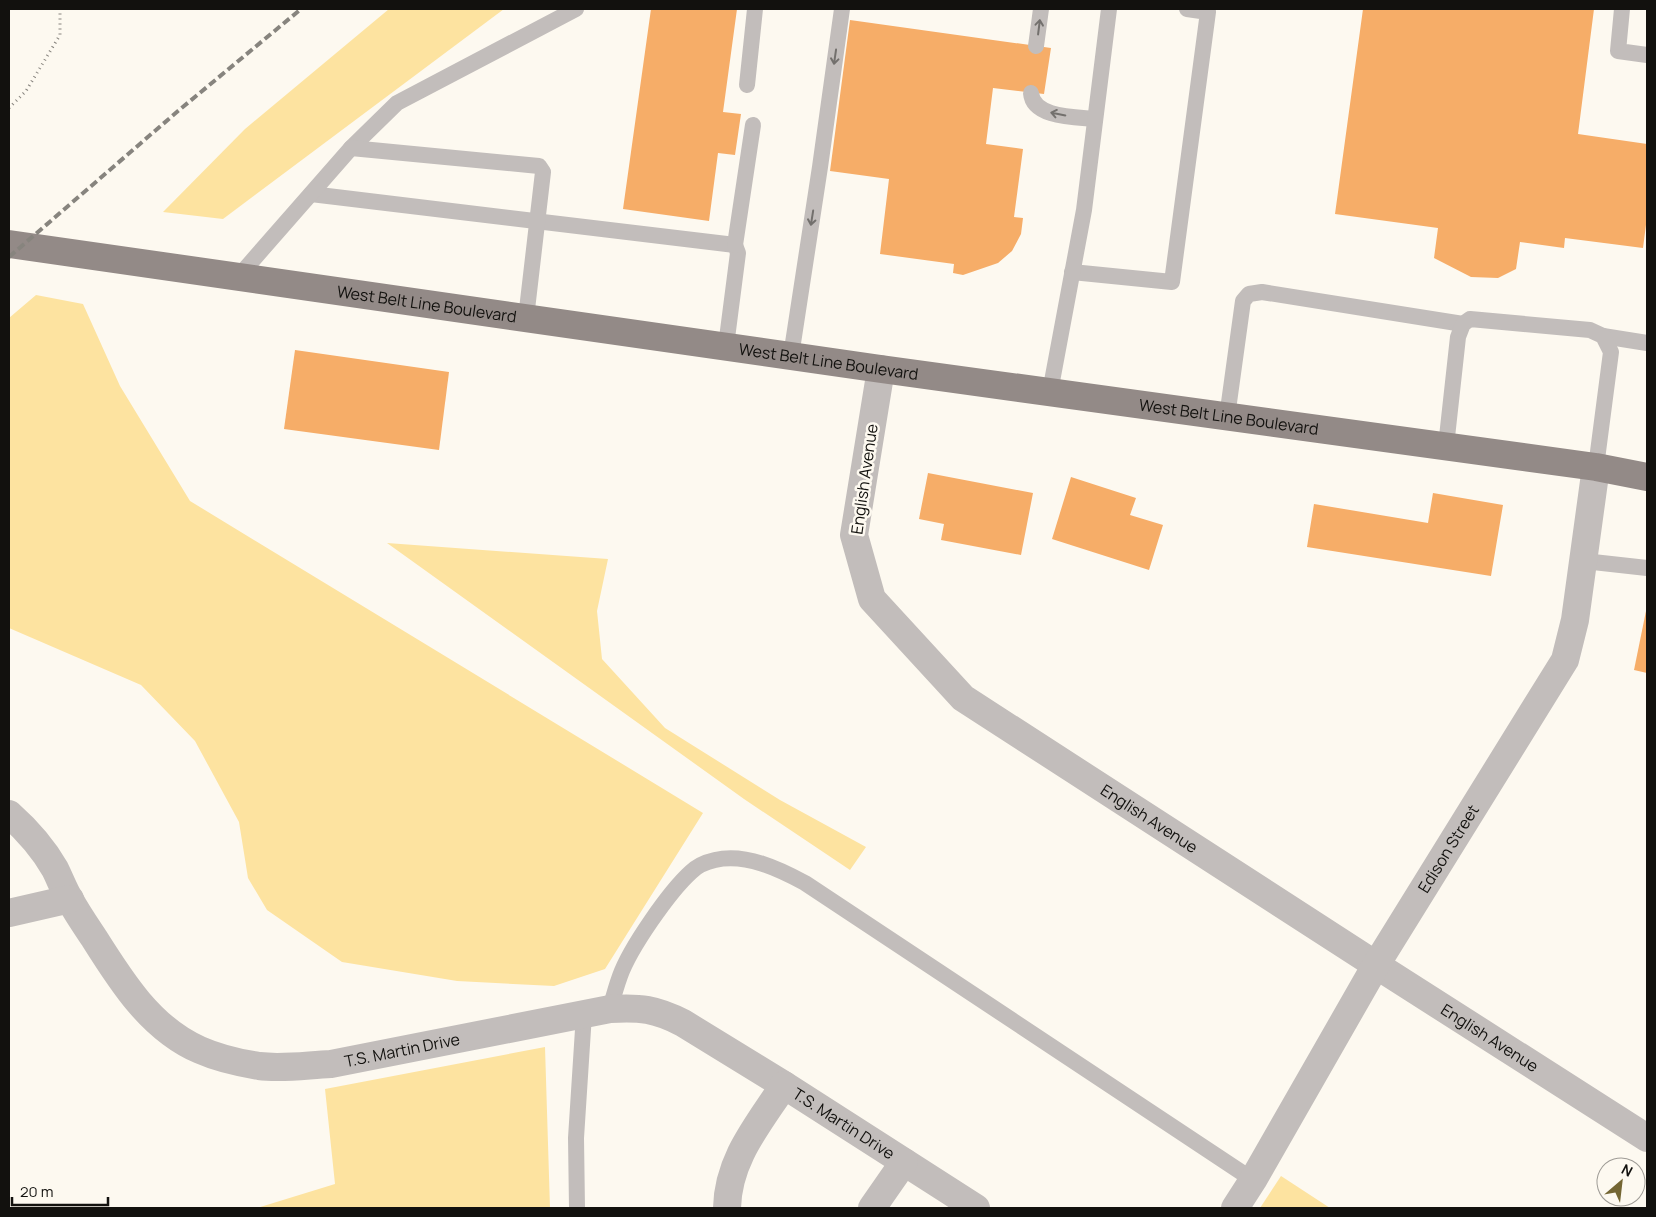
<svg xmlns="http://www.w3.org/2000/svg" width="1656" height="1217" font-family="Manrope,sans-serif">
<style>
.green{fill:#fde3a0}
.building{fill:#f6ad68}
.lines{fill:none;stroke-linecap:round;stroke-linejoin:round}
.path{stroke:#87847e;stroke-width:3;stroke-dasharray:1 4;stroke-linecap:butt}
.service{stroke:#c2bdbb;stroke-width:16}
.minor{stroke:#c2bdbb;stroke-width:28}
.primary{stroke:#938a87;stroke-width:28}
.rail{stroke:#87847e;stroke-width:4;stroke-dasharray:8 4;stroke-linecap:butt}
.oneway{stroke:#73706d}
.labels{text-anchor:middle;stroke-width:5;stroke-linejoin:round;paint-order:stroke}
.street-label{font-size:16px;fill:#12110e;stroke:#fdf9f0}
</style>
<rect width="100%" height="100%" fill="#fdf9f0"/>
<g class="green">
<polygon points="389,9 504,9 223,219 163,212 245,129"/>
<polygon points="36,295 83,304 120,386 190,501 703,813 605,969 554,986 457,981 342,962 267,910 248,878 239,822 195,741 141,685 9,628 9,318"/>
<polygon points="387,543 608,559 597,611 602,659 665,728 780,800 866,847 850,870 744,799"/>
<polygon points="545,1047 550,1208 257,1208 335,1184 325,1089"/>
<polygon points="1281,1176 1330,1208 1260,1208"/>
</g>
<g class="building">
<polygon points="651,9 737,9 723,112 741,114 735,155 718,153 709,221 623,209"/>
<polygon points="1363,9 1594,9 1578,134 1647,144 1647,217 1643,248 1565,238 1564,248 1520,242 1516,269 1498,278 1471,277 1434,258 1438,228 1335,214"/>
<polygon points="850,20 1051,48 1044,94 993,88 986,144 1023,149 1014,217 1023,218 1021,234 1012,251 998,263 963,275 953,273 954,264 880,254 889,179 830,171"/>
<polygon points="295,350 449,372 439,450 284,429"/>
<polygon points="928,473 1033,493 1021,555 941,540 944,524 919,519"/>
<polygon points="1071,477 1136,498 1130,515 1163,525 1149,570 1052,539"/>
<polygon points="1433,493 1503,505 1491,576 1307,547 1314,504 1428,523"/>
<polygon points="1646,611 1647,612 1647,673 1634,670"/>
</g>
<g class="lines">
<polyline class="path" points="9,108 26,91 60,35 60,9"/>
<g class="service">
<polyline points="1622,9 1618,51 1647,55"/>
<polyline points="1036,46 1041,9"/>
<polyline points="747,85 755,9"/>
<path d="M1031 93C1033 118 1076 117 1095 119"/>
<polyline points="351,148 397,103 576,9"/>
<polyline points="311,194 735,245 738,253 726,346"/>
<polyline points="735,245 753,125"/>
<polyline points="1072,272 1172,282 1208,12 1187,9"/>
<polyline points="238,277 351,148 539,166 543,172 526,318"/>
<polyline points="1603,336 1647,343"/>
<polyline points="791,356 820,167 842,9"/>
<polyline points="1050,392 1084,210 1109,9"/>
<polyline points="1227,417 1243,301 1249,294 1262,292 1463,324"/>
<polyline points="1446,446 1458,337 1463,324 1470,319 1590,330 1603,336 1611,352 1596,467"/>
<polyline points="1584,561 1647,568"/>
<path d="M610 1009C613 998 616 987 620 976 630 948 669 892 691 872 698 865 706 862 715 860 746 853 779 869 805 883L1253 1180"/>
<polyline points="577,1208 576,1138 584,1014"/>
</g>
<g class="minor">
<path id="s1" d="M881 369 854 535 872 599 963 698 1376 965 1647 1138"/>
<path id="s2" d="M9 814C27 830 43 848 55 869 60 879 64 890 70 900 77 913 86 926 94 938 121 981 151 1029 200 1050 218 1058 240 1063 259 1066 283 1069 307 1065 331 1064L610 1009C640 1007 656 1009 683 1023L784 1085 976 1208"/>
<polyline points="9,913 70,899"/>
<path d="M727 1208C728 1159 758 1125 784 1085"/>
<polyline points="872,1208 904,1162"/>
<path id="s3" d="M1235 1208 1253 1180 1376 965 1565 660 1575 620 1596 467"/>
</g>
<path class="primary" id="s4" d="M9 244 881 369 1596 467 1647 477"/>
<polyline class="rail" points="9,257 178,111 301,9"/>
</g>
<defs><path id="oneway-shaft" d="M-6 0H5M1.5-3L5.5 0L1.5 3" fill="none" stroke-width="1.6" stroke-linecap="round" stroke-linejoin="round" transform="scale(1.25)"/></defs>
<g class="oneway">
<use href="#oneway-shaft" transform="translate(1039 27) rotate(-83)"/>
<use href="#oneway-shaft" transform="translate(835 57) rotate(98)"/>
<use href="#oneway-shaft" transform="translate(1058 114) rotate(-169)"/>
<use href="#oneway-shaft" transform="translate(812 218) rotate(99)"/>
</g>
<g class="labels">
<g class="street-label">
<text dy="6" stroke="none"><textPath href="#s4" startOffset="422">West Belt Line Boulevard</textPath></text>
<text dy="6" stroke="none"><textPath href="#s4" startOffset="828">West Belt Line Boulevard</textPath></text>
<text dy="6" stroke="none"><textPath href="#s4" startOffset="1232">West Belt Line Boulevard</textPath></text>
<text transform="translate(864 479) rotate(-82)" y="6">English Avenue</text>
<text dy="6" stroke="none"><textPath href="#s1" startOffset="591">English Avenue</textPath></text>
<text dy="6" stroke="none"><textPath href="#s3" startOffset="418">Edison Street</textPath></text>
<text dy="6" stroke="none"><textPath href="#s1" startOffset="996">English Avenue</textPath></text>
<text dy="6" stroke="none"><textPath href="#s2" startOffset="514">T.S. Martin Drive</textPath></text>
<text dy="6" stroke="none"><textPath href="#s2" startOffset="991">T.S. Martin Drive</textPath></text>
</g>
</g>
<rect width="1656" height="1217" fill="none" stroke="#12110e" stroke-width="20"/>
<g transform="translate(1621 1182) rotate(28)"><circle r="24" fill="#fdf9f0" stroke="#9f9c96"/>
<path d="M0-4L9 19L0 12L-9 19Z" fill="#746633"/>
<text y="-8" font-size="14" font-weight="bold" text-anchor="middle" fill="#12110e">N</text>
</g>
<path d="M12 1197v8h96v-8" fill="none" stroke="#12110e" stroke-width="2.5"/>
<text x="20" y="1197" font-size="15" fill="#12110e" stroke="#fdf9f0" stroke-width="4" paint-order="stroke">20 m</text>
</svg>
